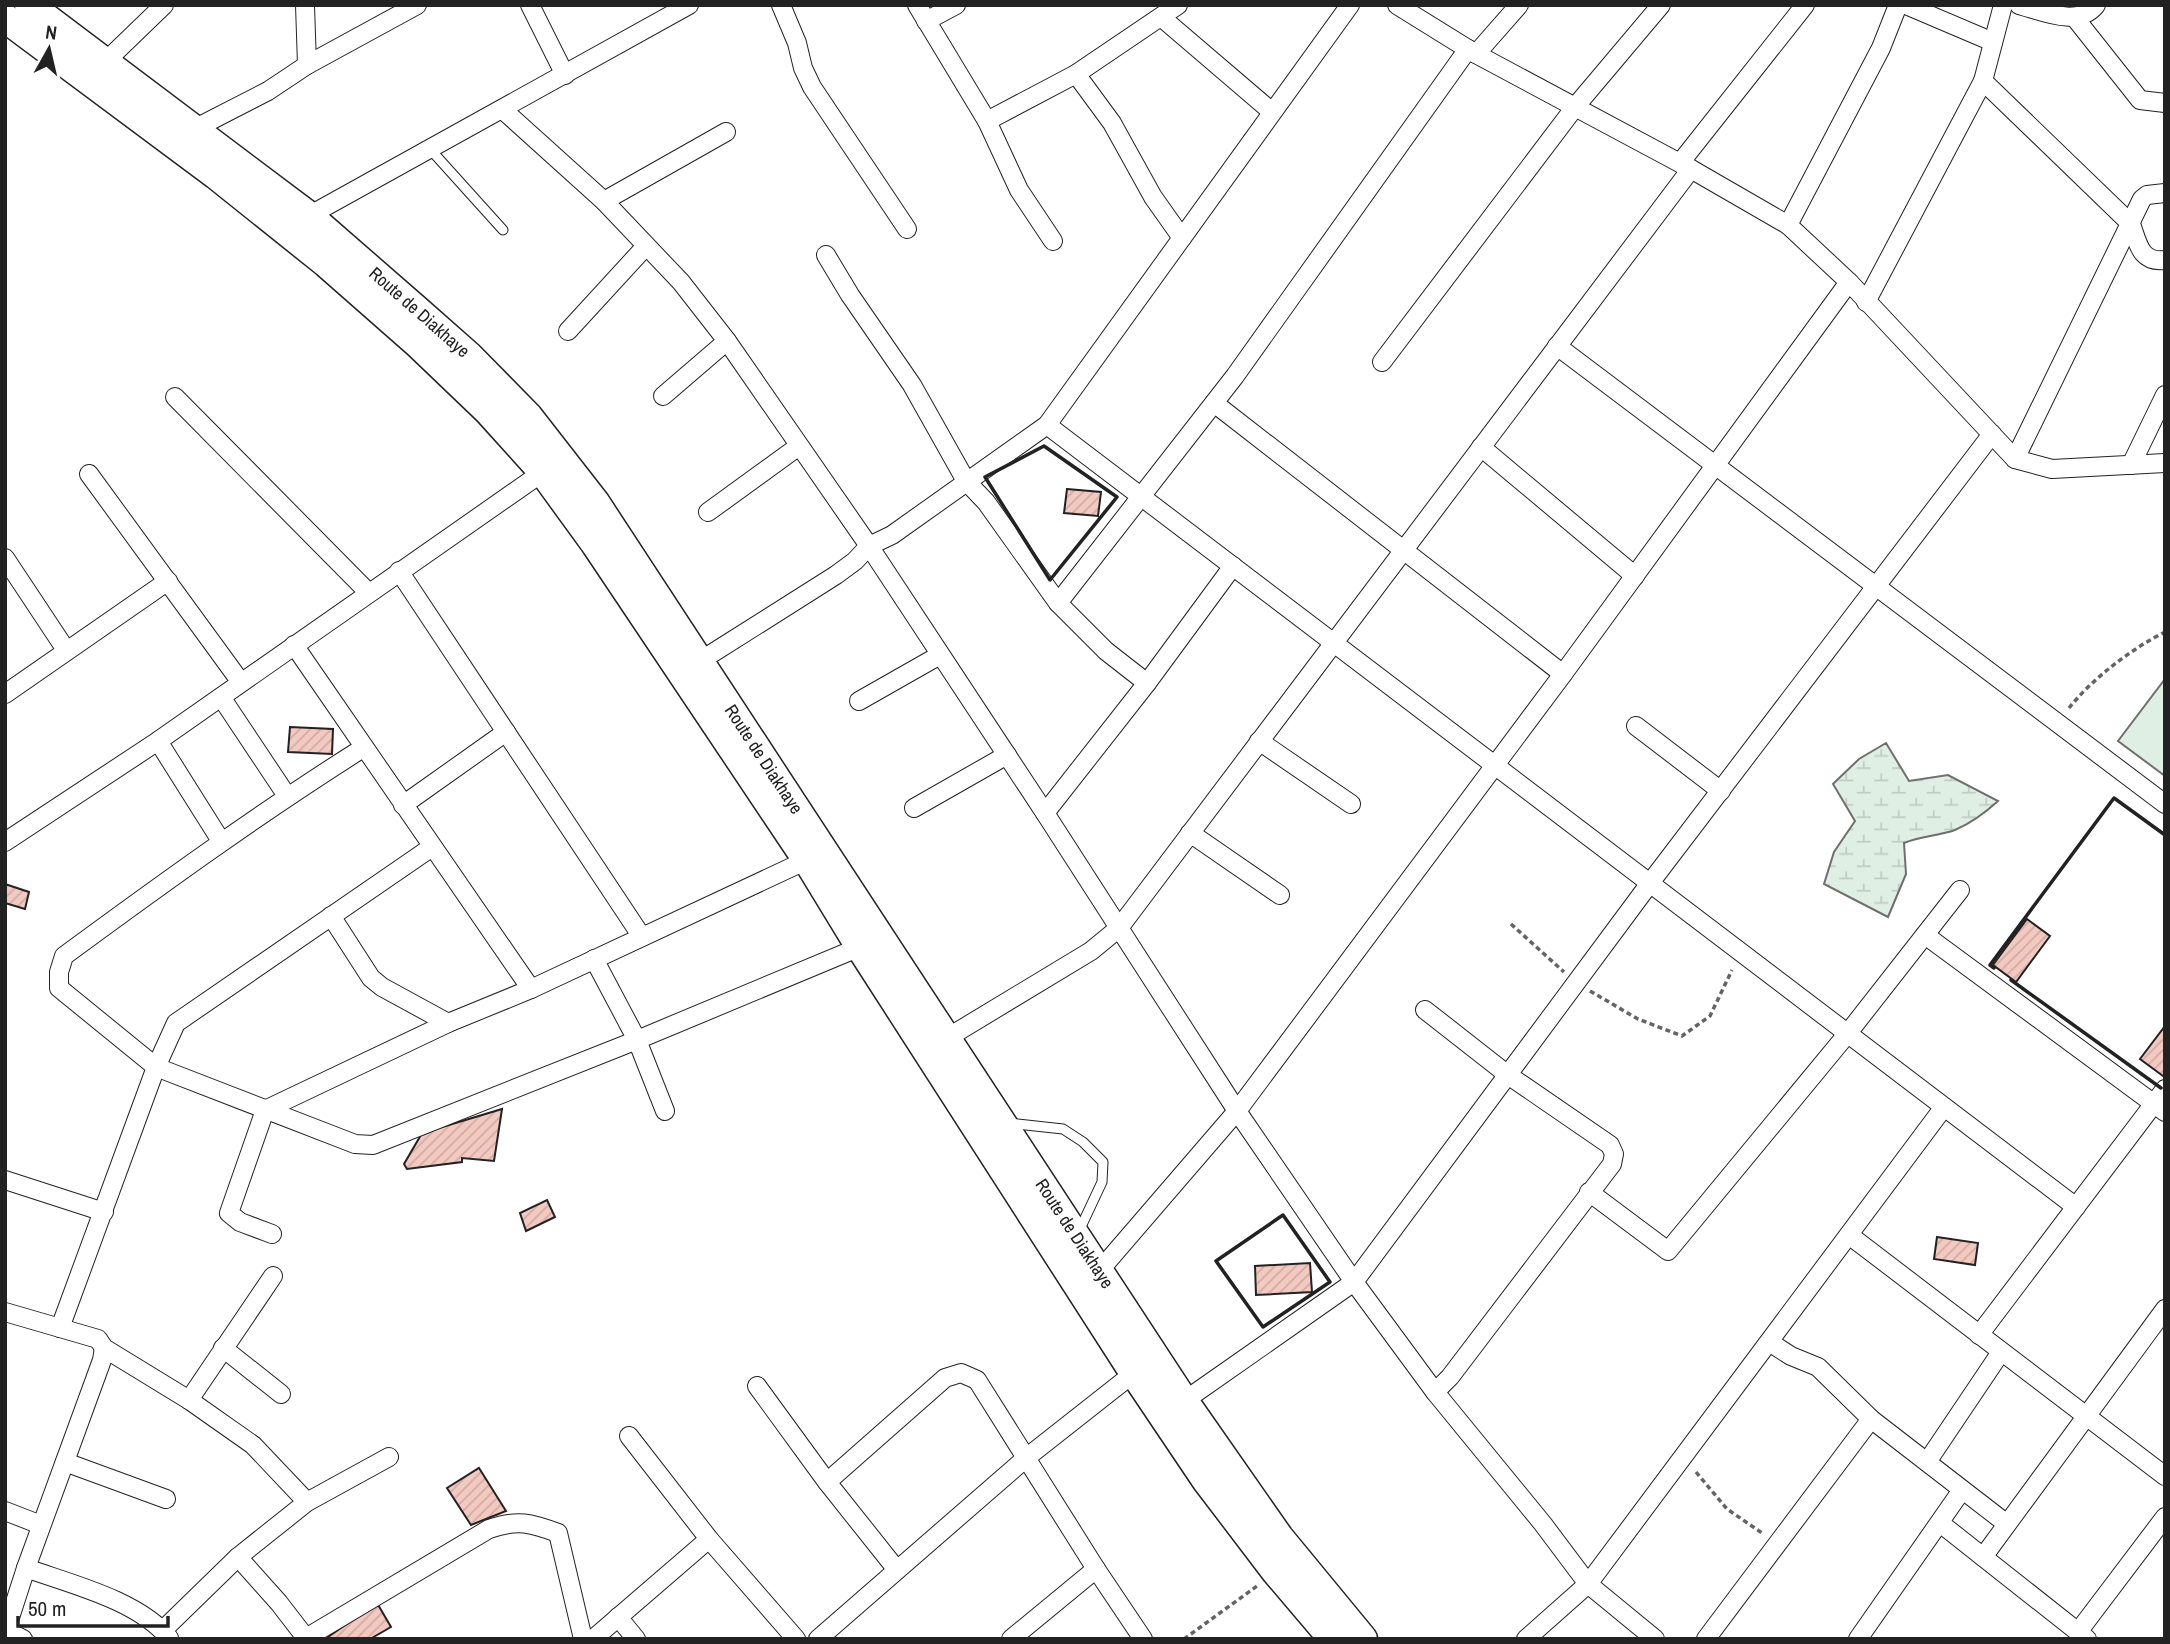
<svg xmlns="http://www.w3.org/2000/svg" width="2170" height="1644" font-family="'Archivo Narrow',sans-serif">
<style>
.wetland{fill:url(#wetland-marsh);stroke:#6f6f6f;stroke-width:2}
.garden{fill:#e0efe3;stroke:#6f6f6f;stroke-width:2}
.building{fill:url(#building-hatch);stroke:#222;stroke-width:2}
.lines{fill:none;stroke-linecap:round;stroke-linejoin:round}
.lane-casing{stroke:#222;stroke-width:11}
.street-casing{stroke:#222;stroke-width:20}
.primary-casing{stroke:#222;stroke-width:31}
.path{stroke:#646464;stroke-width:3.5;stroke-dasharray:5 3.5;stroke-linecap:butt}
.lane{stroke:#fff;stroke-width:9}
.street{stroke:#fff;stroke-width:18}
.primary{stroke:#fff;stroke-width:28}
.wall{stroke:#222;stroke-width:3.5}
.labels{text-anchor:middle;stroke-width:5;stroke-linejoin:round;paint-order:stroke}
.street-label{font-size:18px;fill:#222;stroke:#fff}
</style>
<defs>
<pattern id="wetland-marsh" width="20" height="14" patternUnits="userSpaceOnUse" patternTransform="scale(1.75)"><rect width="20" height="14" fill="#e0efe3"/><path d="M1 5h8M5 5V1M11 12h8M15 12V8" fill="none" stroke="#c0cdc2"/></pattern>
<pattern id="building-hatch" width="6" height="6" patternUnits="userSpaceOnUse" patternTransform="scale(1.75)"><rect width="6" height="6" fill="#f3c9c0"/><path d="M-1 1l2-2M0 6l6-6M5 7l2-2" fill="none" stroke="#d0aca5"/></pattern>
</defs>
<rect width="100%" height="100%" fill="#fff"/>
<path class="wetland" d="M1886 743 1909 781 1948 775 1998 801C1985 813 1971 823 1955 830 1938 836 1921 836 1904 843L1906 874 1888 917 1824 884 1834 852 1855 821 1833 784 1859 759Z"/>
<polygon class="garden" points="2165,679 2165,776 2118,741"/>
<g class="building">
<polygon points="1067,489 1101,492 1098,516 1064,513"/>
<polygon points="290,727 333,729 332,754 288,752"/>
<polygon points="5,884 29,892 25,909 5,903"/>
<polygon points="2027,919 2050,936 2016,982 1993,965"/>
<polygon points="2165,1026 2165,1074 2163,1076 2140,1059"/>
<polygon points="502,1109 494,1161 462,1158 462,1162 407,1169 404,1164 425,1128 439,1128"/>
<polygon points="547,1200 555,1217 526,1231 520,1213"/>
<polygon points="1937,1237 1978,1243 1975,1265 1934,1259"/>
<polygon points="1310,1263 1312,1292 1256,1295 1255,1266"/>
<polygon points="479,1468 506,1511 471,1525 447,1488"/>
<polygon points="377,1603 391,1627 370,1639 329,1639 328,1637"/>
</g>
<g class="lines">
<defs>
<g id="lane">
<polyline points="430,149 503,230"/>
<polyline points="1008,1123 1063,1129 1083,1142 1103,1162 1102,1182 1079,1231"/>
</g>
<g id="street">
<polyline points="305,5 307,65"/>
<polyline points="530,5 565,75"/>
<polyline points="781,5 797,43 803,68 812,87 907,229"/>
<polyline points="917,5 987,121 1019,190 1053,241"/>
<polyline points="1397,5 1476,54 1691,169 1788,225 1849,282 2015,459 2052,469 2165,463"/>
<polyline points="1906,5 1993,42"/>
<path d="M2019 5C2042 11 2078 28 2096 5"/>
<polyline points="1161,17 1272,112"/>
<polyline points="2075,18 2140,100 2165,103"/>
<polyline points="926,21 956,5"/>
<polyline points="1476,54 1519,5"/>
<polyline points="105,62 164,5"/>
<polyline points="1076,74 1112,123 1153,197 1182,238"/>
<path d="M1983 81 2131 224C2138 243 2140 263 2165 260"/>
<polyline points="502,109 604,201 681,282 727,341 869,546 1045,813 1237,1111 1354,1282 1435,1392 1543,1524 1588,1584 1655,1639"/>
<polyline points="987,121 1076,74 1178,5"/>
<polyline points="194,129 268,91 307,65 417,5"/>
<polyline points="1680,163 1805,5"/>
<polyline points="604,201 726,132"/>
<polyline points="303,219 689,5"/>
<polyline points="1788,225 1881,48 1898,5"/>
<polyline points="826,255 850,295 912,385 966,481 986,502 1058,603 1106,651 1147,683"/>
<polyline points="1866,302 1983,81 2003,5"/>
<polyline points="568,331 646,246"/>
<polyline points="1557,346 2165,804"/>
<polyline points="1382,362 1575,107 1661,5"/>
<polyline points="663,396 727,341"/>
<polyline points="175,397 369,593"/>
<polyline points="1214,403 1563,674"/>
<polyline points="1047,425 2076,1207"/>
<polyline points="1481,447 1635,576"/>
<polyline points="2015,459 2142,199 2147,195 2165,193"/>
<polyline points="2131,465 2165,395"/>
<polyline points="89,474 240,681"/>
<polyline points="708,512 799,446"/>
<polyline points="5,558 66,650"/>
<polyline points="399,571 642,937"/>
<polyline points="1058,603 1235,376 1468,49"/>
<polyline points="294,645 531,989"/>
<polyline points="700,661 836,575 855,561 869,546 892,535 1047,425 1350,5"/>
<polyline points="5,694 168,581"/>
<polyline points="221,697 287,796"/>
<polyline points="859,701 940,655"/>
<polyline points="1636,726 1721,791"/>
<polyline points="158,741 221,841"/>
<polyline points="1259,741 1351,804"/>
<path d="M363 748C260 813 162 884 64 956L59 972V988L156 1067 355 1144 373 1145 637 1040 860 947"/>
<polyline points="403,805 506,732"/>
<polyline points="914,808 1007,755"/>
<polyline points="1045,813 1147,683 1233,566"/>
<polyline points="1190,833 1280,895"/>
<polyline points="5,842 158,741 543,472"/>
<polyline points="331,916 371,978 382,987 448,1023"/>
<polyline points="1925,935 2165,1112"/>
<polyline points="594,959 637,1040 665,1111"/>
<polyline points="1425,1010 1508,1075 1610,1145 1614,1154 1612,1164 1450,1377 1435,1392"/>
<polyline points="947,1038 1091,951 1119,928 1691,169"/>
<polyline points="5,1180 104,1212"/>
<polyline points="1589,1192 1668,1251 1848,1033 1960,890"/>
<polyline points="272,1234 240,1222 229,1213 265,1110 448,1023 531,989 807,860"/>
<polyline points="1849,1235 2165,1476"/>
<polyline points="1094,1277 1237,1111 1563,674 1849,282"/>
<polyline points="5,1312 98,1339 104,1348 189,1400 253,1445 307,1502"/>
<polyline points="60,1328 156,1067 176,1023 432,847"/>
<polyline points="1979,1335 2165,1089"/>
<polyline points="1769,1342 1791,1356 1818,1367 1871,1419 2007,1524"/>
<polyline points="223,1348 281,1394"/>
<polyline points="757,1386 827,1482 897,1570"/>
<polyline points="189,1400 273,1276"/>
<polyline points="1184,1401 1354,1282 1650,883 1992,434"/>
<polyline points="629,1436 709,1539 796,1639"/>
<polyline points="65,1462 166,1499"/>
<polyline points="1927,1462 2001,1352"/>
<polyline points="827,1482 945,1378 961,1373 977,1380 1096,1569 1143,1639"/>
<polyline points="5,1511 41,1525"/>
<polyline points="1940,1523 2087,1639"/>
<path d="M238 1557 279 1603 306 1638 489 1529C518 1519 531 1523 558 1533L583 1639"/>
<polyline points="1983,1557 2165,1309"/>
<path d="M26 1568C70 1584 138 1600 169 1638"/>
<polyline points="618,1617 636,1639"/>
<polyline points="5,1630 23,1639"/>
<polyline points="6,1630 26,1568 102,1360 104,1348"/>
<polyline points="163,1630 238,1557 307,1502 389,1457"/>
<polyline points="2078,1632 2165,1517"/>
<polyline points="593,1639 709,1539"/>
<polyline points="818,1639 1026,1458 1134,1373"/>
<polyline points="1011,1639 1096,1569"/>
<polyline points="1526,1639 1588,1584 1944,1107"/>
<polyline points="1706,1639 1871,1419"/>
<polyline points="1858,1639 1962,1490"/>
</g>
<g id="primary">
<path id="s1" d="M29 5 309 216 418 311 469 356 528 416 595 502 1184 1401 1279 1537 1363 1639"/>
<polyline points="5,18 216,175 326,263 417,343 488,411 543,472 596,545 807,860 860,947 1134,1373 1206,1480 1276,1572 1333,1639"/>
</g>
</defs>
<use href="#lane" class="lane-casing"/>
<use href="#street" class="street-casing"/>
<use href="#primary" class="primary-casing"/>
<g class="path">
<path d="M2069 708C2092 679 2131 649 2165 632"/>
<polyline points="1511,924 1564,972"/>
<polyline points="1590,991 1638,1019 1682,1036 1710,1016 1732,970"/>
<polyline points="1696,1472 1727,1509 1762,1533"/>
<polyline points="1184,1639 1257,1586"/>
</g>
<use href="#lane" class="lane"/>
<use href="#street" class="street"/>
<use href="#primary" class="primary"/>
<g class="wall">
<polygon points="1044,446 1117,497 1050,580 985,477"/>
<polyline points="1994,968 1990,965 2114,798 2165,835"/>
<polyline points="2011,980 2161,1088"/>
<polygon points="1283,1215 1330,1282 1263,1327 1216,1261"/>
</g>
</g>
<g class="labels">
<g class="street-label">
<text dy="6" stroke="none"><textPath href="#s1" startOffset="497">Route de Diakhaye</textPath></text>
<text dy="6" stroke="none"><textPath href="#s1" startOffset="1064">Route de Diakhaye</textPath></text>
<text dy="6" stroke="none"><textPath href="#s1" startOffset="1631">Route de Diakhaye</textPath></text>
</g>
</g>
<rect width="2170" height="1644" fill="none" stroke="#222222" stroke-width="14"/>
<g transform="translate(49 49) rotate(8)" stroke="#ffffff" stroke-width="5" paint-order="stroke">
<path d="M0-5L12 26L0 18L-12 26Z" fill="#222222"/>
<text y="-10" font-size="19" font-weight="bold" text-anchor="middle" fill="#222222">N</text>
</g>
<path d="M18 1616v10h150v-10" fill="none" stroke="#222222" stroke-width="3.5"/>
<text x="28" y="1616" font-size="21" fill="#222222" stroke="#ffffff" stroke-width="5" paint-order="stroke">50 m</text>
</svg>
